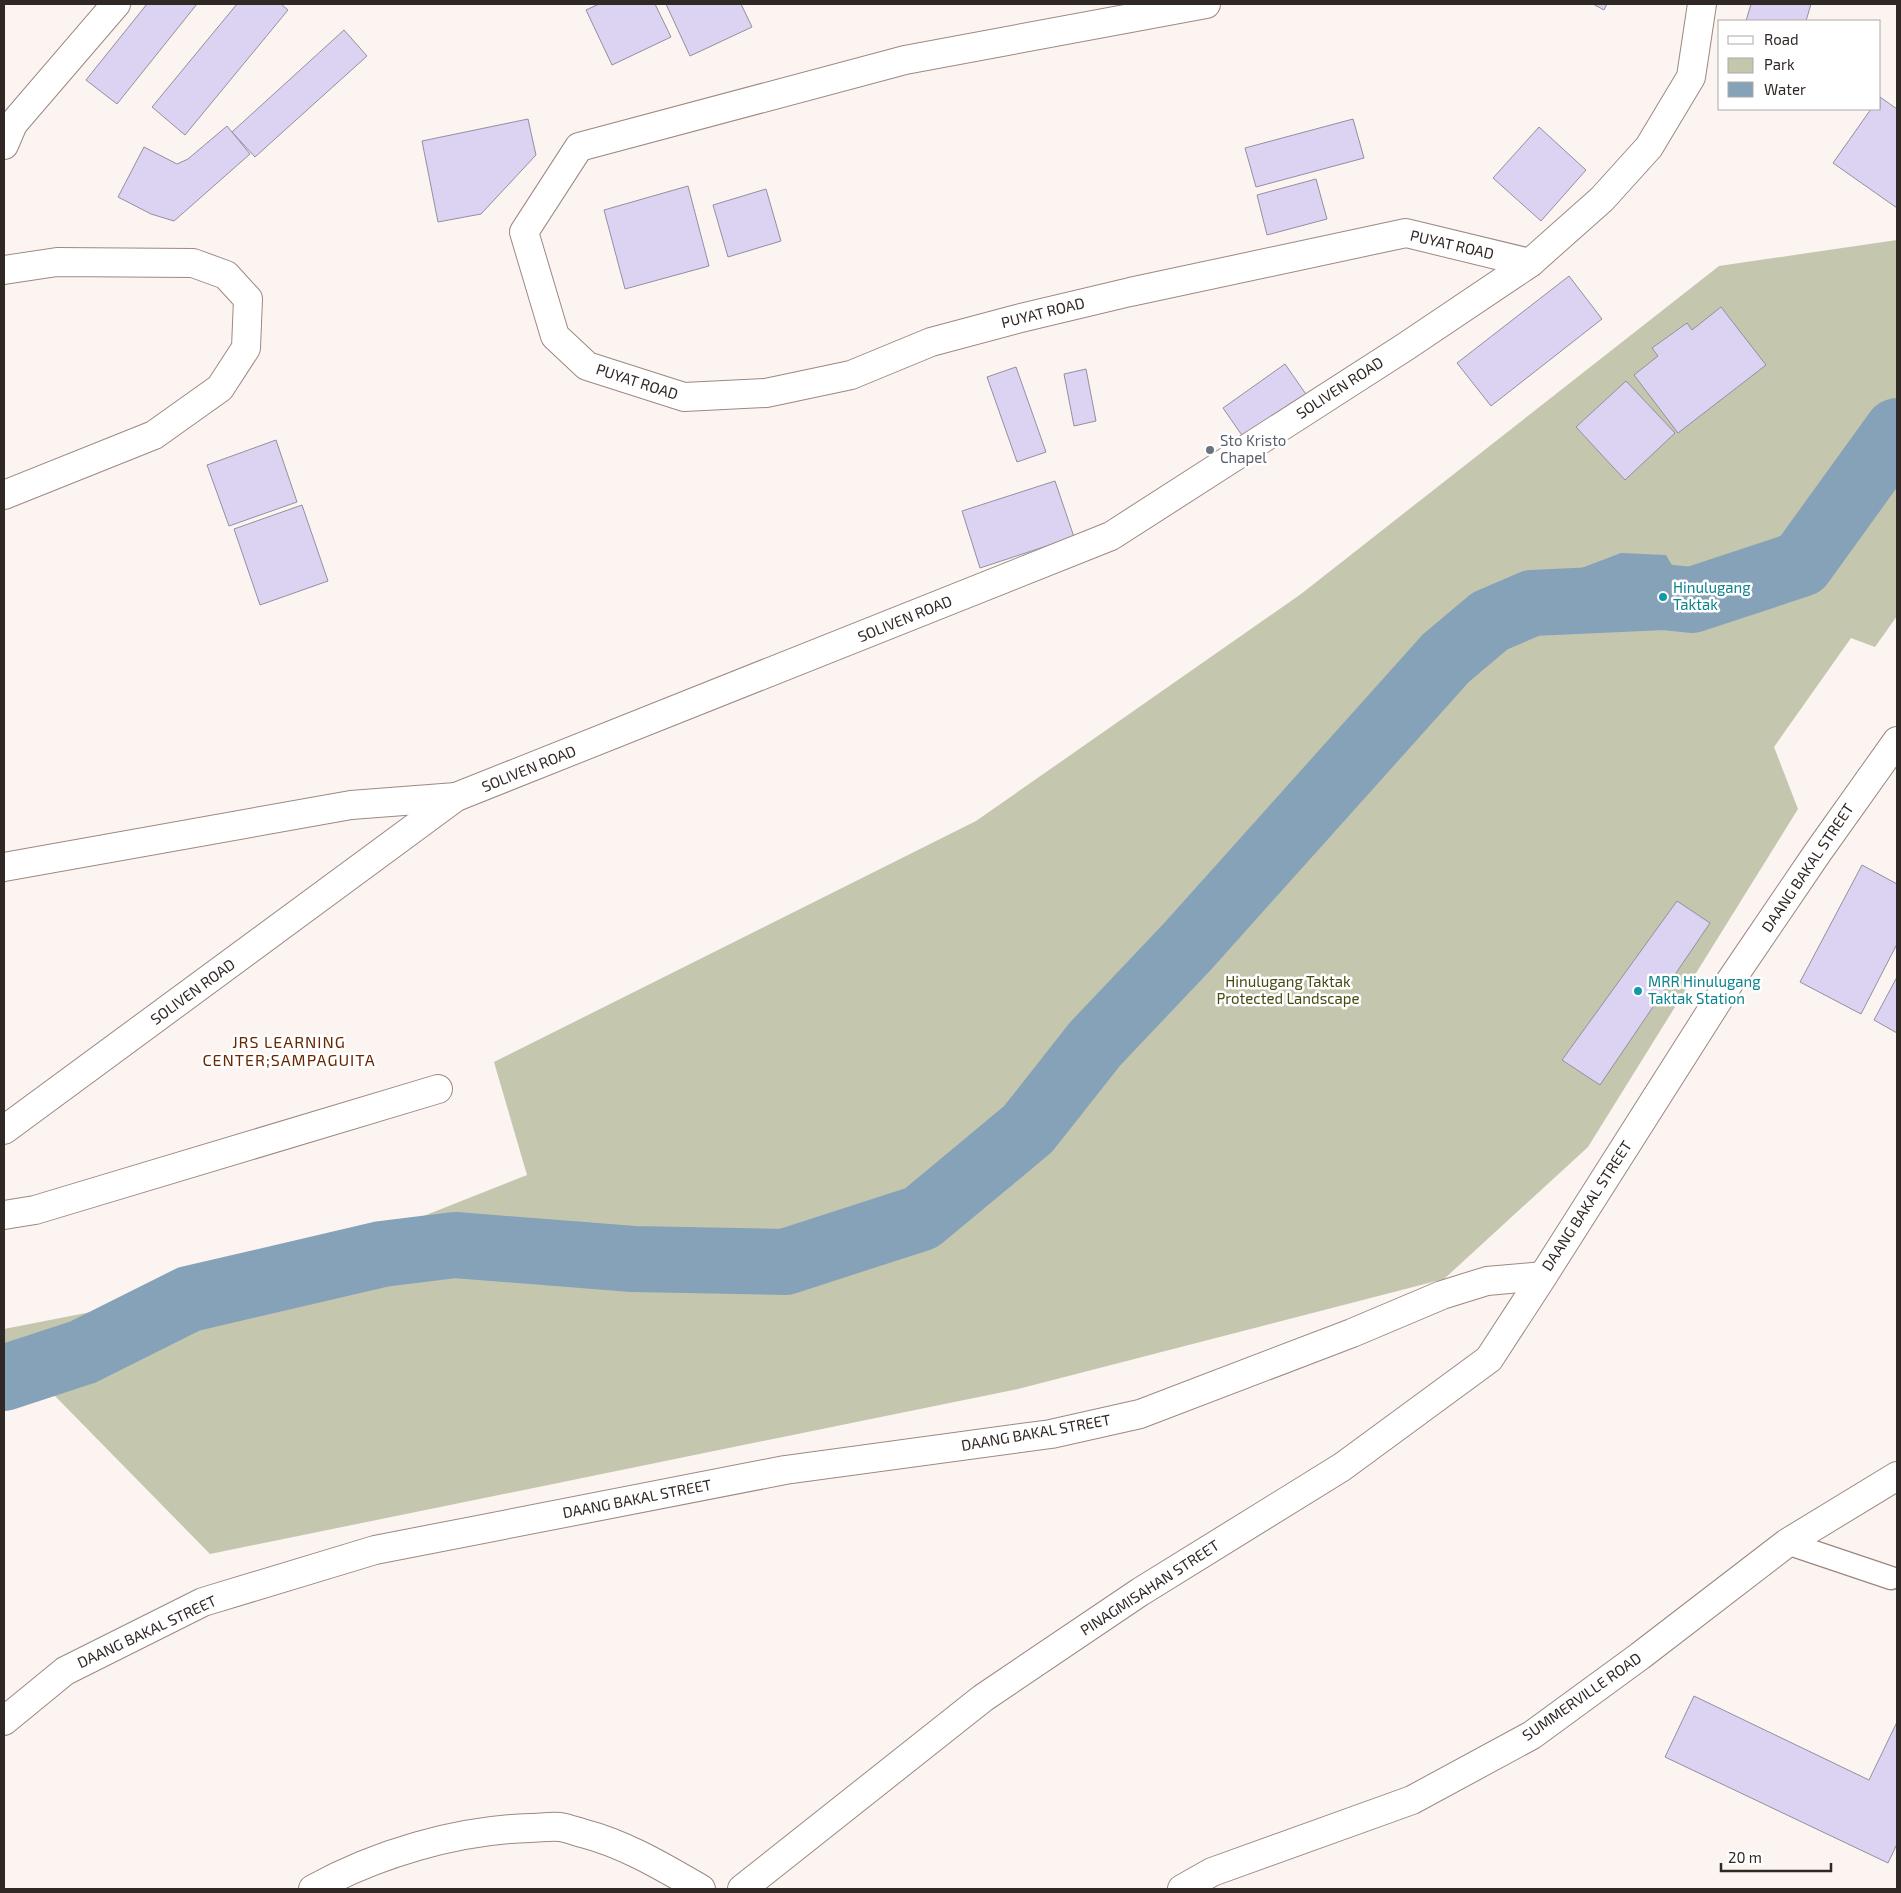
<svg xmlns="http://www.w3.org/2000/svg" width="1901" height="1893" font-family="'Exo 2',sans-serif">
<style>
.green{fill:#c4c6ae}
.water{fill:#85a2b8}
.lines{fill:none;stroke-linecap:round;stroke-linejoin:round}
.river{stroke:#85a2b8;stroke-width:66}
.building{fill:#dcd2f2;stroke:#948fa0}
.service-casing{stroke:#9c8980;stroke-width:25}
.minor-casing{stroke:#9c8980;stroke-width:30}
.tertiary-casing{stroke:#9c8980;stroke-width:30}
.service{stroke:#fff;stroke-width:22}
.minor{stroke:#fff;stroke-width:28}
.tertiary{stroke:#fff;stroke-width:28}
.worship-dot{fill:#6b7280;stroke:#fff;stroke-width:2}
.culture-dot{fill:#0f9aa8;stroke:#fff;stroke-width:2}
.labels{text-anchor:middle;stroke-width:5;stroke-linejoin:round;paint-order:stroke}
.street-label{font-size:15px;fill:#302825;stroke:#fff}
.worship-label{font-size:15px;fill:#5b616d;stroke:#fff;text-anchor:start}
.culture-label{font-size:15px;fill:#0d838f;stroke:#fff;text-anchor:start}
.park-label{font-size:15px;fill:#474910;stroke:#fff}
.neighbourhood-label{font-size:16px;letter-spacing:1px;fill:#662703;stroke:#fff}
</style>
<rect width="100%" height="100%" fill="#fcf4f0"/>
<polygon class="green" points="1897,240 1897,616 1875,647 1851,638 1774,747 1798,809 1588,1147 1444,1279 1018,1389 210,1554 4,1344 4,1329 183,1294 320,1257 527,1175 494,1062 976,821 1301,594 1719,266"/>
<polygon class="water" points="1621,553 1666,555 1692,600 1689,630 1643,622 1614,627 1574,616 1542,618 1494,632 1446,658 1484,605"/>
<g class="lines">
<polyline class="river" points="4,1378 83,1352 189,1299 382,1254 455,1245 633,1259 785,1262 921,1218 1028,1129 1095,1044 1187,947 1446,658 1490,621 1532,603 1663,597 1692,600 1801,564 1897,431"/>
</g>
<g class="building">
<polygon points="147,4 197,4 117,104 86,80"/>
<polygon points="237,4 281,4 288,10 185,135 152,107"/>
<polygon points="599,4 655,4 671,37 612,65 586,10"/>
<polygon points="666,4 741,4 752,27 690,56"/>
<polygon points="1593,4 1607,4 1604,10"/>
<polygon points="1751,4 1811,4 1806,21 1746,21"/>
<polygon points="344,30 367,56 255,157 232,132"/>
<polygon points="1880,97 1897,109 1897,208 1833,163 1871,109 1880,109"/>
<polygon points="528,119 536,155 481,214 438,222 422,141"/>
<polygon points="1353,119 1364,158 1256,187 1245,148"/>
<polygon points="227,126 250,154 174,221 151,214 118,197 144,147 177,164 188,159"/>
<polygon points="1539,127 1586,170 1541,221 1493,178"/>
<polygon points="1316,179 1327,219 1267,235 1257,195"/>
<polygon points="688,186 709,266 625,289 604,210"/>
<polygon points="766,189 781,241 728,257 713,205"/>
<polygon points="1569,276 1602,319 1491,406 1457,363"/>
<polygon points="1721,307 1766,365 1678,433 1634,375 1658,356 1652,348 1687,323 1692,330"/>
<polygon points="1285,364 1310,400 1248,444 1223,408"/>
<polygon points="1016,367 1046,452 1017,462 987,377"/>
<polygon points="1086,369 1096,421 1074,426 1064,374"/>
<polygon points="1626,381 1675,433 1625,480 1576,427"/>
<polygon points="276,440 297,502 229,526 207,465"/>
<polygon points="1055,481 1074,537 980,568 962,511"/>
<polygon points="302,505 328,581 260,605 234,529"/>
<polygon points="1862,865 1897,884 1897,944 1861,1014 1800,982"/>
<polygon points="1677,901 1710,923 1600,1085 1562,1060"/>
<polygon points="1897,977 1897,1033 1874,1020"/>
<polygon points="1694,1696 1869,1780 1897,1722 1897,1844 1888,1863 1665,1757"/>
</g>
<g class="lines">
<defs>
<polyline id="service" points="1787,1543 1891,1578"/>
<g id="minor">
<polyline points="1206,4 905,60 579,147 524,232 555,336 587,366 684,397 766,393 851,375 931,342 1017,319 1130,292 1406,233 1530,263"/>
<polyline points="4,145 13,124 116,4"/>
<polyline points="4,270 57,262 193,263 226,275 248,299 246,348 220,388 154,435 4,495"/>
<polyline points="4,867 351,805 456,797"/>
<polyline points="4,1130 456,797 1111,536 1405,347 1530,263 1602,199 1649,147 1691,77 1702,4"/>
<polyline points="4,1215 35,1210 438,1089"/>
<path d="M313 1889C376 1854 457 1830 530 1828 539 1828 550 1826 560 1827 567 1828 575 1831 582 1833 625 1844 663 1867 701 1889"/>
<polyline points="742,1889 983,1698 1140,1592 1342,1467 1489,1359 1543,1276"/>
<polyline points="1182,1889 1212,1872 1412,1800 1532,1735 1640,1656 1787,1543 1897,1476"/>
</g>
<polyline id="tertiary" points="4,1721 65,1671 203,1602 375,1550 785,1470 1051,1434 1140,1414 1352,1333 1442,1295 1487,1281 1543,1276 1729,983 1818,852 1897,741"/>
</defs>
<use href="#service" class="service-casing"/>
<use href="#minor" class="minor-casing"/>
<use href="#tertiary" class="tertiary-casing"/>
<use href="#service" class="service"/>
<use href="#minor" class="minor"/>
<use href="#tertiary" class="tertiary"/>
</g>
<circle class="worship-dot" cx="1210" cy="450" r="5"/>
<g class="culture-dot">
<circle cx="1663" cy="597" r="5"/>
<circle cx="1638" cy="991" r="5"/>
</g>
<g class="labels">
<g class="street-label">
<text transform="translate(1452 245) rotate(13)" y="5">PUYAT ROAD</text>
<text transform="translate(1043 313) rotate(-14)" y="5">PUYAT ROAD</text>
<text transform="translate(637 382) rotate(18)" y="5">PUYAT ROAD</text>
<text transform="translate(1340 388) rotate(-33)" y="5">SOLIVEN ROAD</text>
<text transform="translate(905 619) rotate(-22)" y="5">SOLIVEN ROAD</text>
<text transform="translate(529 769) rotate(-22)" y="5">SOLIVEN ROAD</text>
<text transform="translate(1808 868) rotate(-56)" y="5">DAANG BAKAL STREET</text>
<text transform="translate(193 992) rotate(-36)" y="5">SOLIVEN ROAD</text>
<text transform="translate(1587 1206) rotate(-57)" y="5">DAANG BAKAL STREET</text>
<text transform="translate(1036 1433) rotate(-10)" y="5">DAANG BAKAL STREET</text>
<text transform="translate(637 1499) rotate(-11)" y="5">DAANG BAKAL STREET</text>
<text transform="translate(1150 1588) rotate(-33)" y="5">PINAGMISAHAN STREET</text>
<text transform="translate(147 1632) rotate(-25)" y="5">DAANG BAKAL STREET</text>
<text transform="translate(1582 1697) rotate(-35)" y="5">SUMMERVILLE ROAD</text>
</g>
<g class="worship-label">
<text x="1220" y="446">Sto Kristo<tspan x="1220" dy="17">Chapel</tspan></text>
</g>
<g class="culture-label">
<text x="1673" y="593">Hinulugang<tspan x="1673" dy="17">Taktak</tspan></text>
<text x="1648" y="987">MRR Hinulugang<tspan x="1648" dy="17">Taktak Station</tspan></text>
</g>
<g class="park-label">
<text x="1288" y="987">Hinulugang Taktak<tspan x="1288" dy="17">Protected Landscape</tspan></text>
</g>
<g class="neighbourhood-label">
<text x="289" y="1048">JRS LEARNING<tspan x="289" dy="18">CENTER;SAMPAGUITA</tspan></text>
</g>
</g>
<rect width="1901" height="1893" fill="none" stroke="#302825" stroke-width="10"/>
<rect x="1718" y="20" width="162" height="90" fill="#ffffff" stroke="#aca9a8"/>
<rect x="1728" y="36" width="25" height="8" fill="#ffffff" stroke="#aca9a8"/>
<text x="1764" y="45" font-size="15" fill="#302825">Road</text>
<rect x="1728" y="58" width="25" height="15" fill="#c4c6ae" stroke="#aca9a8"/>
<text x="1764" y="70" font-size="15" fill="#302825">Park</text>
<rect x="1728" y="82" width="25" height="15" fill="#85a2b8" stroke="#aca9a8"/>
<text x="1764" y="95" font-size="15" fill="#302825">Water</text>
<path d="M1721 1863v8h110v-8" fill="none" stroke="#302825" stroke-width="2.5"/>
<text x="1728" y="1863" font-size="15" fill="#302825" stroke="#ffffff" stroke-width="4" paint-order="stroke">20 m</text>
</svg>
